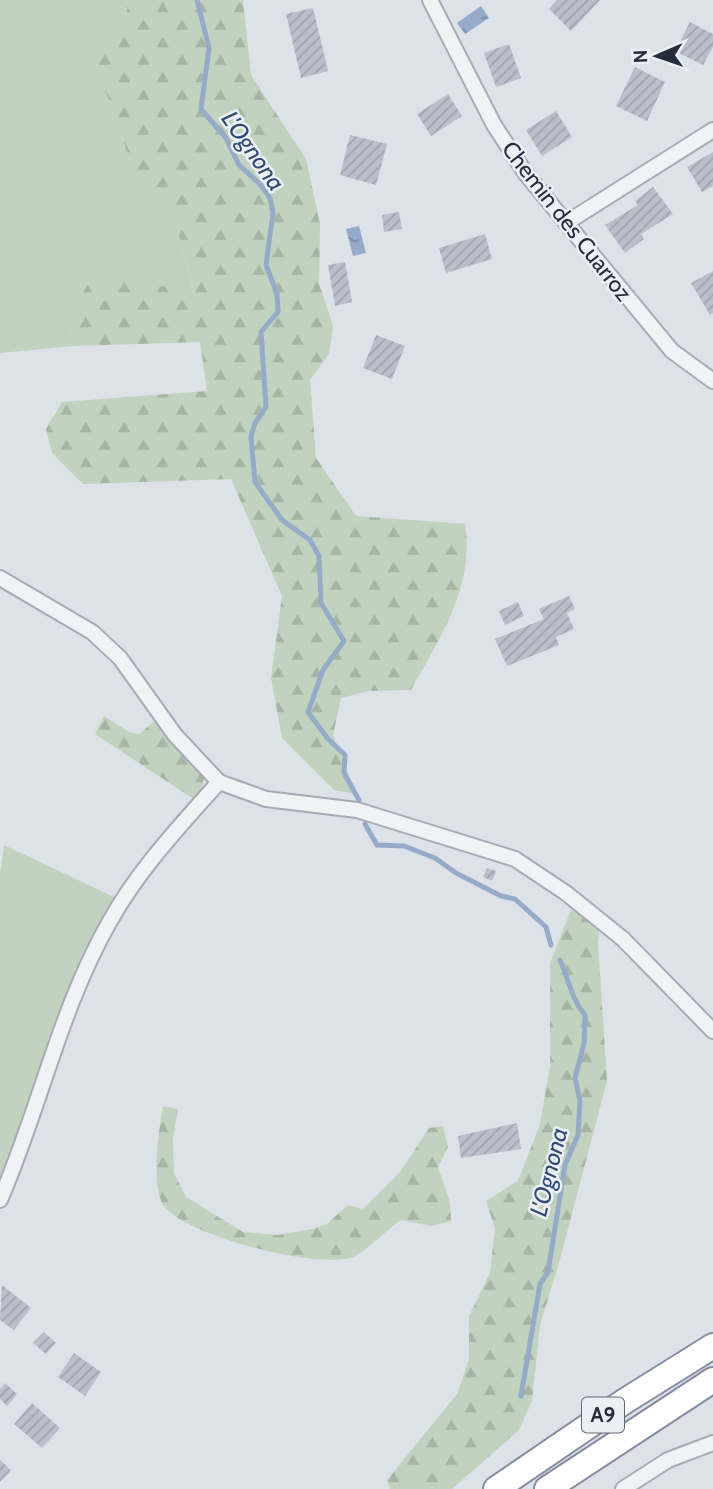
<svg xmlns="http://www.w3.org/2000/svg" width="713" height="1489" font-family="Cabin,sans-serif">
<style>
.green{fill:#c1d2be}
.forest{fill:url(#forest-firs)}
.water{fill:url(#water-ripples)}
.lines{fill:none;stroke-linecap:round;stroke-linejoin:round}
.stream{stroke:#96abca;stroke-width:5}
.building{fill:url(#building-hatch)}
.minor-casing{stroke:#a6abb5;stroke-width:18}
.motorway-casing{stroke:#848d9f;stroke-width:28}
.minor{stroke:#f0f2f6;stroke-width:14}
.motorway{stroke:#fff;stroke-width:24}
.labels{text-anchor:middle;stroke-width:5;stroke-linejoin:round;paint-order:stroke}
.shield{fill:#ecf0f5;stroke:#616876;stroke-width:2}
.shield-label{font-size:21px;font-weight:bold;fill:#262d3f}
.street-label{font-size:23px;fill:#262d3f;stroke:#ecf0f5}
.water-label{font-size:24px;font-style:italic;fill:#2e4975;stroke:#ecf0f5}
</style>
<defs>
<pattern id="forest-firs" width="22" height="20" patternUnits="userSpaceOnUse" patternTransform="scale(1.75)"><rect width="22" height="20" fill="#c1d2be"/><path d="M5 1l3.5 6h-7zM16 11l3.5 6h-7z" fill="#a6b5a4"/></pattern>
<pattern id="water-ripples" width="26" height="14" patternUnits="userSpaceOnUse" patternTransform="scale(1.75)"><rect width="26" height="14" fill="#96abca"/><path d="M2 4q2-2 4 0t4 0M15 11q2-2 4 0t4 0" fill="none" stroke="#7a8ca5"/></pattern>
<pattern id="building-hatch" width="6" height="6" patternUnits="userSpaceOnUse" patternTransform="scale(1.75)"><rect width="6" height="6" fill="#babfcb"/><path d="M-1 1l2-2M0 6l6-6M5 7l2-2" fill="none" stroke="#a0a4af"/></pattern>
</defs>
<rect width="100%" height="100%" fill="#dde1e8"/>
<g class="green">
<polygon points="0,0 128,0 126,15 94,58 135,175 174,218 194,293 93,274 69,318 73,346 0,353"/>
<polygon points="4,845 116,898 82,963 76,969 0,1184 0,875"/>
</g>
<g class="forest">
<path d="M128 0H243L251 75 306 159 320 224 319 283 333 326 329 354 310 380 316 458 356 516 465 524C475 586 440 637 411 690L369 691 341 698 333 735 356 794 334 790 282 738 271 678 282 596 231 479 83 484 52 453 46 429 62 402 207 391 200 342 73 346 69 318 93 274 194 292 174 218 135 175 94 58 126 15Z"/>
<polygon points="104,716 129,732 139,734 155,721 160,721 204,776 202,791 195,800 95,734"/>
<polygon points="571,910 600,921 598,943 607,1081 560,1259 540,1325 532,1401 519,1430 452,1489 390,1489 387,1480 457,1394 469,1359 469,1316 490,1273 495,1228 486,1201 518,1181 540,1124 550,1066 550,963"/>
<path d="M163 1106 178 1109 173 1139 174 1173 186 1197 243 1232 277 1235 312 1229 327 1224 348 1205 363 1209 400 1172 429 1128 443 1126 448 1147 438 1167 450 1202 451 1221 431 1226 401 1220C389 1228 366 1251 355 1256 323 1272 184 1235 164 1206 150 1186 159 1129 163 1106Z"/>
</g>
<g class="water">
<polygon points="481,6 489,18 465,34 457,23"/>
<polygon points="359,226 366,253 353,256 346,229"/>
</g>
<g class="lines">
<g class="stream">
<polyline points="197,0 209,48 201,109 226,138 239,165 259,183 270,198 273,213 266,265 277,294 278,312 261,332 266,407 255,423 251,437 255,482 282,520 310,540 319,556 321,603 344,641 323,670 308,712 328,739 345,755 344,773 359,800"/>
<polyline points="365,824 377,845 404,846 435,858 456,873 501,896 515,899 546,927 551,945"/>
<path d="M521 1396 540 1284 548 1272 565 1165 578 1135 580 1101 575 1078 584 1044 585 1015C571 999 569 979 560 960"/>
</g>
</g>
<g class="building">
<polygon points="557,0 600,0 571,31 549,9"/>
<polygon points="313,8 328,71 301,78 286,14"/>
<polygon points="690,22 713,34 713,47 703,65 675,51"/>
<polygon points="509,44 521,78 496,87 484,53"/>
<polygon points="635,67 665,82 647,121 616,106"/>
<polygon points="448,94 462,116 431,136 417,114"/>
<polygon points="556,111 572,137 542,156 526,130"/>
<polygon points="350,135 387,144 376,185 340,175"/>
<polygon points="713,152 713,186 702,192 687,167"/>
<polygon points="653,187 673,214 641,234 644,239 625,253 605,225 638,205 635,201"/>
<polygon points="399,212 402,229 384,232 382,215"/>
<polygon points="485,234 492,259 446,273 439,248"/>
<polygon points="345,262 352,302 335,306 328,265"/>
<polygon points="713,271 713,313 710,315 691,283"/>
<polygon points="376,335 405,346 392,379 363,368"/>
<polygon points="569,596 575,609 567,613 574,629 556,637 559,645 507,666 495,639 544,619 539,609"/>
<polygon points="518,602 524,616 505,625 499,611"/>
<polygon points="487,868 496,871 492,881 483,877"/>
<polygon points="517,1123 521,1149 461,1158 458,1136"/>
<polygon points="2,1285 31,1308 14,1330 0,1320"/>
<polygon points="44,1332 56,1343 46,1354 33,1343"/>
<polygon points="74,1353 101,1372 85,1396 58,1377"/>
<polygon points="5,1383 17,1394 7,1406 0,1399 0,1389"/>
<polygon points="32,1403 60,1428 42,1448 14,1424"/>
<polygon points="0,1460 11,1470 0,1482"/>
</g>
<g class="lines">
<defs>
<g id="minor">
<polyline points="430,0 494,125 526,174 672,351 713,381"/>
<polyline points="566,223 713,130"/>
<polyline points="0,578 92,632 120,658 175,735 219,782 266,799 357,810 515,859 566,893 623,939 713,1031"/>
<path d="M0 1200C40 1108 60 1008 110 921 139 869 180 826 219 782"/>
<polyline points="623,1489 668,1460 713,1443"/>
</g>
<g id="motorway">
<polyline points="496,1489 625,1401 713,1346"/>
<polyline points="547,1489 713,1380"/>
</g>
</defs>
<use href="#minor" class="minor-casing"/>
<use href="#motorway" class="motorway-casing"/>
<use href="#minor" class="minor"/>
<use href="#motorway" class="motorway"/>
</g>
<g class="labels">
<rect class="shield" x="582" y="1397.5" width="42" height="35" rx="5"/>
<g class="shield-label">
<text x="603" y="1422">A9</text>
</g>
<g class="street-label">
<text transform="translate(567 221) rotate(52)" y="8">Chemin des Cuarroz</text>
</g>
<g class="water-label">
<text transform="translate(253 151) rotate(55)" y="8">L'Ognona</text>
<text transform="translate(549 1172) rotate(-76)" y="8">L'Ognona</text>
</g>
</g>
<g transform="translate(657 56) rotate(268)" stroke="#ecf0f5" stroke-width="5" paint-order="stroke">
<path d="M0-5L12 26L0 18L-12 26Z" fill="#262d3f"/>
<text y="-10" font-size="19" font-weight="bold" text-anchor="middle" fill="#262d3f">N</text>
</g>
</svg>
